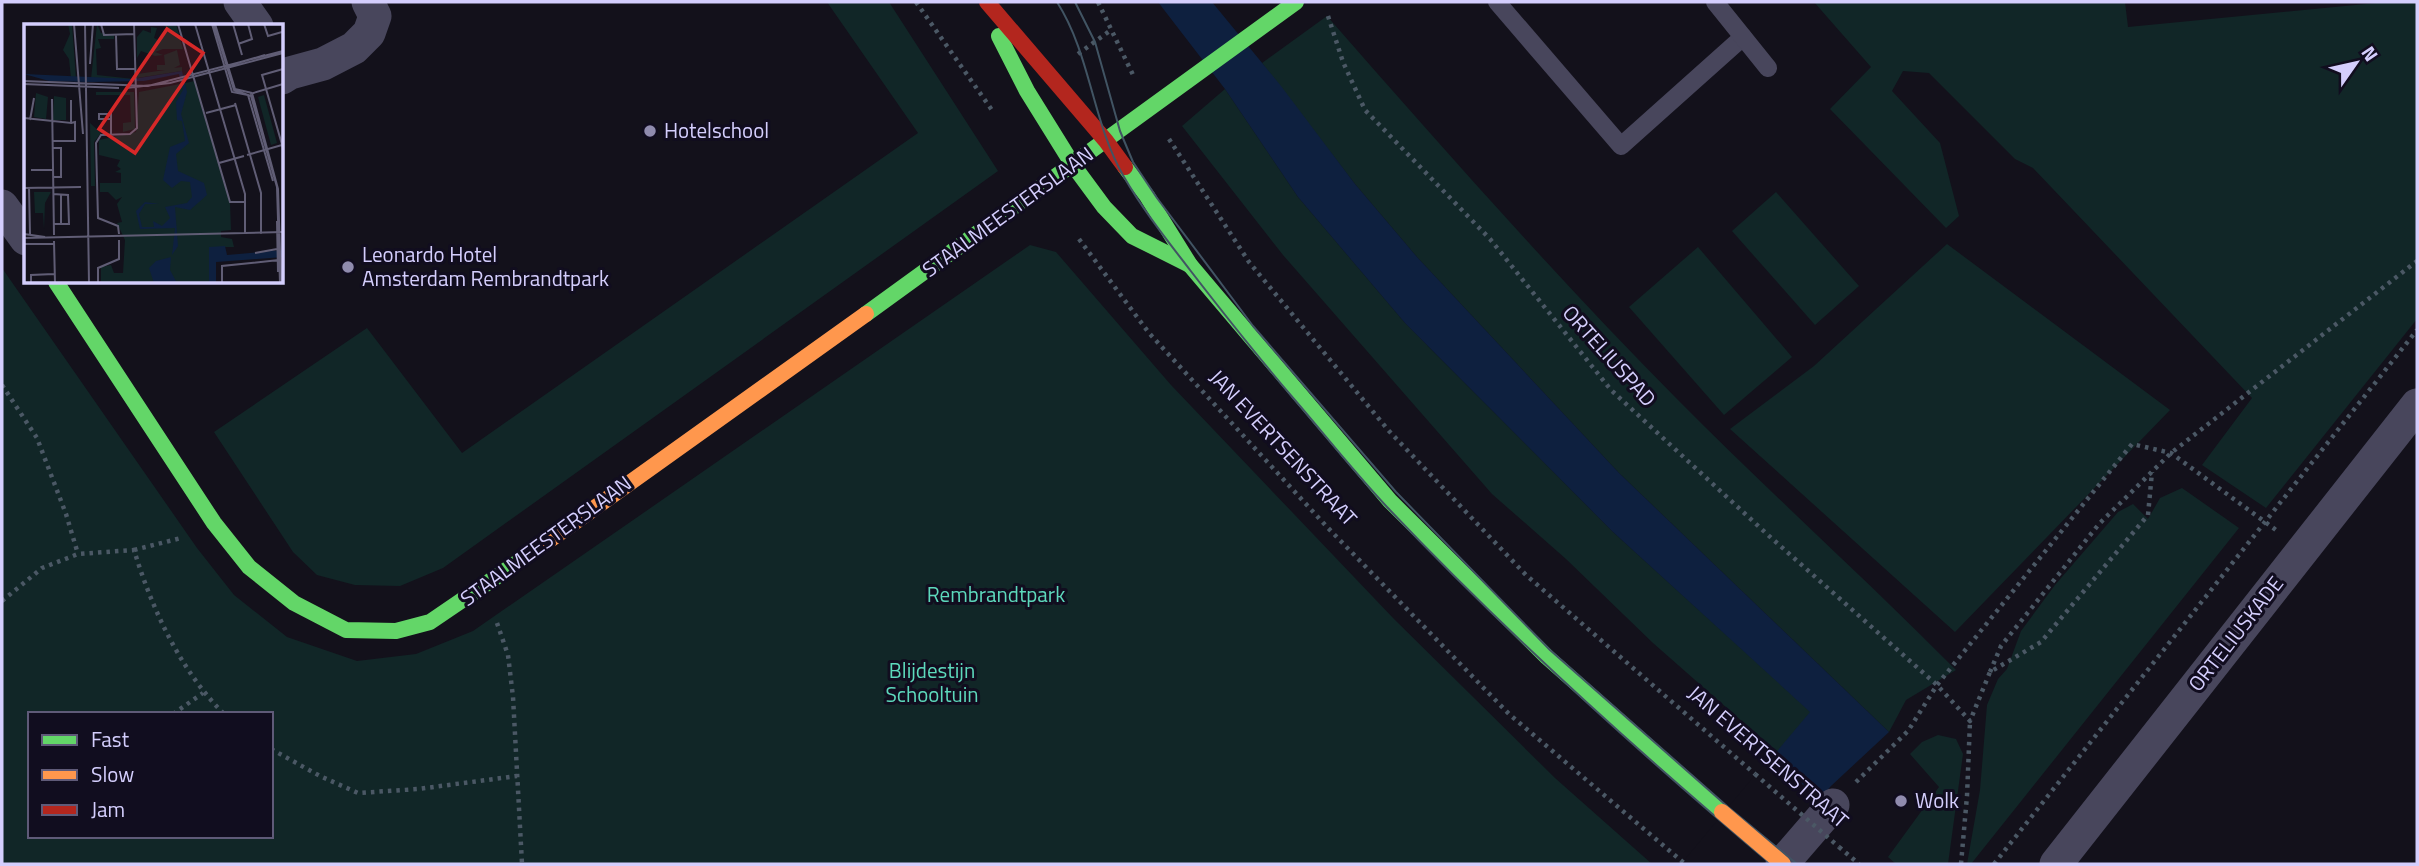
<svg xmlns="http://www.w3.org/2000/svg" width="2419" height="866" font-family="'Titillium Web',sans-serif">
<style>
.green{fill:#112627;fill-rule:evenodd}
.water{fill:#0e203f}
.pier{fill:#13111b}
.lines{fill:none;stroke-linecap:round;stroke-linejoin:round}
.path{stroke:#4b5865;stroke-width:4.5;stroke-dasharray:3.5 5;stroke-linecap:butt}
.lane{stroke:#48465c;stroke-width:18}
.street{stroke:#48465c;stroke-width:33}
.fast{stroke:#63d668;stroke-width:16}
.slow{stroke:#ff974d;stroke-width:16}
.jam{stroke:#b3261e;stroke-width:16}
.tram{stroke:#415463;stroke-width:2}
.path-bridge{stroke:#4b5865;stroke-width:4.5;stroke-dasharray:3.5 5;stroke-linecap:butt}
.slow-bridge{stroke:#ff974d;stroke-width:16}
.poi-dot{fill:#908cae;stroke:#110d1f;stroke-width:2.5}
.labels{text-anchor:middle;stroke-width:6;stroke-linejoin:round;paint-order:stroke}
.poi-label{font-size:21px;fill:#d4cefd;stroke:#110d1f;text-anchor:start}
.street-label{font-size:21px;fill:#d4cefd;stroke:#110d1f}
.park-label{font-size:21px;fill:#5dd9bc;stroke:#110d1f}
.inset-road{fill:none;stroke:#605d75;stroke-width:2}
.view{fill:#d62828;fill-opacity:0.15;stroke:#d62828;stroke-width:3.5}
.inset-edge{fill:none;stroke:#d4cefd;stroke-width:3.5}
</style>
<rect width="100%" height="100%" fill="#13111b"/>
<g class="green">
<polygon points="827,2 889,2 998,171 443,568 400,586 355,585 317,575 293,552 214,432 367,328 462,453 918,133"/>
<polygon points="1814,2 2125,2 2128,27 2386,2 2417,2 2417,319 2266,508 2202,465 2252,398 2033,168 2015,159 1929,73 1903,71 1892,91 1940,143 1959,216 1946,228 1830,109 1871,67"/>
<path d="M1327 16C1441 146 1556 277 1678 400 1769 492 1865 578 1956 670L1906 700 1889 732 1619 473 1417 257 1355 184 1262 63Z"/>
<polygon points="1225,89 1298,197 1405,323 1613,532 1811,712 1778,753 1653,643 1566,559 1492,494 1283,255 1182,126"/>
<polygon points="1776,192 1859,286 1815,325 1732,231"/>
<polygon points="1947,244 2170,410 1955,632 1730,429 1814,366"/>
<path d="M1030 245 1056 252 1171 385 1394 619 1555 778 1652 864H2V268L197 548 234 595 287 637 357 661 416 654 473 631ZM30 714H271V836H30Z"/>
<polygon points="1698,247 1792,357 1724,415 1629,307"/>
<polygon points="2182,488 2239,528 1971,864 1967,864 1980,790 1987,705 1998,679 2007,669 2021,631 2055,585 2118,512 2133,504 2148,519 2160,498"/>
<polygon points="1938,735 1956,739 1963,754 1948,864 1896,864 1888,857 1939,787 1910,754 1922,742"/>
</g>
<polygon class="water" points="1158,2 1212,2 1281,86 1355,184 1417,257 1619,473 1889,732 1831,786 1762,864 1682,864 1810,712 1613,532 1405,323 1298,197 1225,89"/>
<polygon class="pier" points="1770,757 1822,801 1767,864 1681,864"/>
<g class="lines">
<g class="path">
<polyline points="916,2 994,113"/>
<polyline points="1098,2 1134,77"/>
<polyline points="1328,16 1343,62 1365,110 1490,239 1611,390 1768,535 1937,685 1970,721 1990,672 2041,642 2148,515 2152,472"/>
<polyline points="1078,54 1111,30"/>
<polyline points="1169,139 1249,262 1389,431 1526,575 1755,774"/>
<polyline points="1079,239 1149,333 1328,528 1509,714 1685,864"/>
<polyline points="2,385 37,438 66,514 78,554"/>
<polyline points="134,550 181,538"/>
<path d="M2 601 42 568 78 554 134 550C152 609 180 670 224 714"/>
<polyline points="497,623 508,655 513,697 522,864"/>
<polyline points="1990,672 2001,646 2099,524 2171,453 2417,261"/>
<polyline points="173,714 203,693"/>
<polyline points="271,749 320,776 358,793 418,789 517,776"/>
<polyline points="1856,782 1908,731 1937,685 2132,444 2171,453 2276,530"/>
<polyline points="1839,847 1859,864"/>
<polyline points="1961,864 1967,796 1970,721"/>
<polyline points="1994,864 2417,330"/>
</g>
<g class="lane">
<polyline points="1497,2 1621,146 1743,37"/>
<polyline points="1715,2 1768,68"/>
</g>
<g class="street">
<polyline points="240,2 257,26"/>
<polyline points="282,78 290,73 323,64 354,48 369,33 375,16 368,2"/>
<polyline points="2,206 26,239"/>
<polyline points="1782,864 1833,805"/>
<polyline points="2056,864 2417,405"/>
</g>
<g class="fast">
<polyline points="999,36 1027,91 1073,165 1104,207 1132,236 1190,265"/>
<polyline points="1125,167 1147,196 1190,265 1390,501 1547,657 1722,812"/>
<polyline points="56,282 214,523 249,567 294,603 346,630 396,631 430,622 540,547"/>
<polyline points="866,314 1296,2"/>
</g>
<polyline class="slow" points="540,547 866,314"/>
<polyline class="jam" points="987,2 1106,141 1125,167"/>
<g class="tram">
<path d="M1057 2C1091 55 1092 122 1124 177 1143 210 1167 240 1190 270 1224 314 1258 357 1294 399 1325 435 1354 472 1387 507 1507 634 1637 751 1771 864"/>
<polyline points="1075,2 1095,42 1120,131 1133,162 1157,198 1253,326 1396,492 1550,650 1728,807 1797,864"/>
</g>
<polyline class="path-bridge" points="1755,774 1839,847"/>
<polyline class="slow-bridge" points="1722,812 1783,864"/>
</g>
<g class="poi-dot">
<circle cx="650" cy="131" r="7"/>
<circle cx="348" cy="267" r="7"/>
<circle cx="1901" cy="801" r="7"/>
</g>
<g class="labels">
<g class="poi-label">
<text x="664" y="138">Hotelschool</text>
<text x="362" y="262">Leonardo Hotel<tspan x="362" dy="24">Amsterdam Rembrandtpark</tspan></text>
<text x="1915" y="808">Wolk</text>
</g>
<g class="street-label">
<text transform="translate(1008 212) rotate(-36)" y="7">STAALMEESTERSLAAN</text>
<text transform="translate(1609 356) rotate(48)" y="7">ORTELIUSPAD</text>
<text transform="translate(1283 448) rotate(47)" y="7">JAN EVERTSENSTRAAT</text>
<text transform="translate(546 541) rotate(-36)" y="7">STAALMEESTERSLAAN</text>
<text transform="translate(2236 634) rotate(-52)" y="7">ORTELIUSKADE</text>
<text transform="translate(1768 757) rotate(41)" y="7">JAN EVERTSENSTRAAT</text>
</g>
<g class="park-label">
<text x="996" y="602">Rembrandtpark</text>
<text x="932" y="678">Blijdestijn<tspan x="932" dy="24">Schooltuin</tspan></text>
</g>
</g>
<g transform="translate(24 24)">
<rect width="259" height="259" fill="#13111b"/>
<path d="M44 0H48L52 55 0 50 47 54 45 35 39 26 46 10ZM73 0 77 9 90 11V15H74L77 24 72 25 73 51 110 55H67ZM138 0H152L159 25H139L131 28 139 31 131 32 117 27 113 34V13L119 6 127 9V3L133 4 130 14 136 17 143 4ZM153 26 156 41 150 44 158 43V47L113 54V50L141 46H133V41H141L140 31ZM171 57 206 179 207 206 197 207V213L208 215 210 223H185V259H77V243L87 241 90 249H99L101 216 93 199 98 198 93 180 98 173 92 176 84 168H76V159H97V149L91 148 97 145 93 142 96 136 75 131V116L112 108 115 68ZM72 68H110L111 105 99 108V99L107 98 106 71H72ZM12 69 24 73 22 95 10 93ZM240 71 253 119 247 121 234 73ZM30 72 42 74V96H29ZM66 99 77 109 70 118 71 162H67ZM10 168H27L21 179 20 205 19 189H11Z" fill="#112627"/>
<path d="M158 47 163 68 157 90 165 119 152 130 154 147 180 159 183 171 166 186 151 183 154 222 148 231 151 204 116 205 112 187 121 178 135 180H121L115 190 118 203H130L129 197 138 202 146 194 141 183 163 179 168 173 166 158 157 157 148 164 139 156 146 123 161 117 158 97 153 96 152 78 159 66 155 50 120 57 67 58 25 57 0 50 109 55ZM201 222 203 231 259 226V233L192 238V259H185V223ZM147 233 146 246 153 259H130L125 244 132 237Z" fill="#0e203f"/>
<path class="inset-road" d="M50 0 59 110M61 0 65 259M77 0 80 11 110 10M154 0 206 178H221M171 0 221 170V210M188 0 208 68 224 71M190 0 210 66 227 72 253 163 256 259M191 0 211 65 228 69M209 0 218 31M240 0 244 12 258 8M92 11 93 45H111M214 20 228 15 224 0M66 40 69 0M203 42 241 31M259 45 238 51 259 124M0 57 124 62 259 27M0 60 95 64M102 64 146 59 259 29M228 69 254 165 257 259M226 70 259 60M224 71 249 157M28 75 30 211M211 79 237 169V210M182 89 212 81M0 94 47 99V76M86 95H75V90H87V110M6 96 10 74M28 117H51V98L47 99M28 124H37V153H29M223 131 258 121M195 139 220 132M7 146H29M5 163 6 210M0 164 57 163M29 170 44 171 45 200H30M37 170V200M253 197 254 248M0 210 21 213M95 210 94 202 74 194 72 119 77 111 106 110 113 104 110 0M0 214 259 208M30 217 31 259M0 220H30M231 229 253 225M7 259V251L30 250M74 259V244L95 235V216M198 259V242L255 236"/>
<path class="view" d="M143 5 179 29 111 129 75 105Z"/>
<rect width="259" height="259" class="inset-edge"/>
</g>
<rect width="2419" height="866" fill="none" stroke="#d4cefd" stroke-width="7"/>
<rect x="28" y="712" width="245" height="126" fill="#110d1f" stroke="#5f5a78" stroke-width="2"/>
<rect x="42" y="735" width="35" height="10" fill="#63d668" stroke="#5f5a78" stroke-width="2"/>
<text x="91" y="747" font-size="21" fill="#d4cefd">Fast</text>
<rect x="42" y="770" width="35" height="10" fill="#ff974d" stroke="#5f5a78" stroke-width="2"/>
<text x="91" y="782" font-size="21" fill="#d4cefd">Slow</text>
<rect x="42" y="805" width="35" height="10" fill="#b3261e" stroke="#5f5a78" stroke-width="2"/>
<text x="91" y="817" font-size="21" fill="#d4cefd">Jam</text>
<g transform="translate(2356 63) rotate(56)" stroke="#110d1f" stroke-width="5" paint-order="stroke">
<path d="M0-5L12 26L0 18L-12 26Z" fill="#d4cefd"/>
<text y="-10" font-size="19" font-weight="bold" text-anchor="middle" fill="#d4cefd">N</text>
</g>
</svg>
